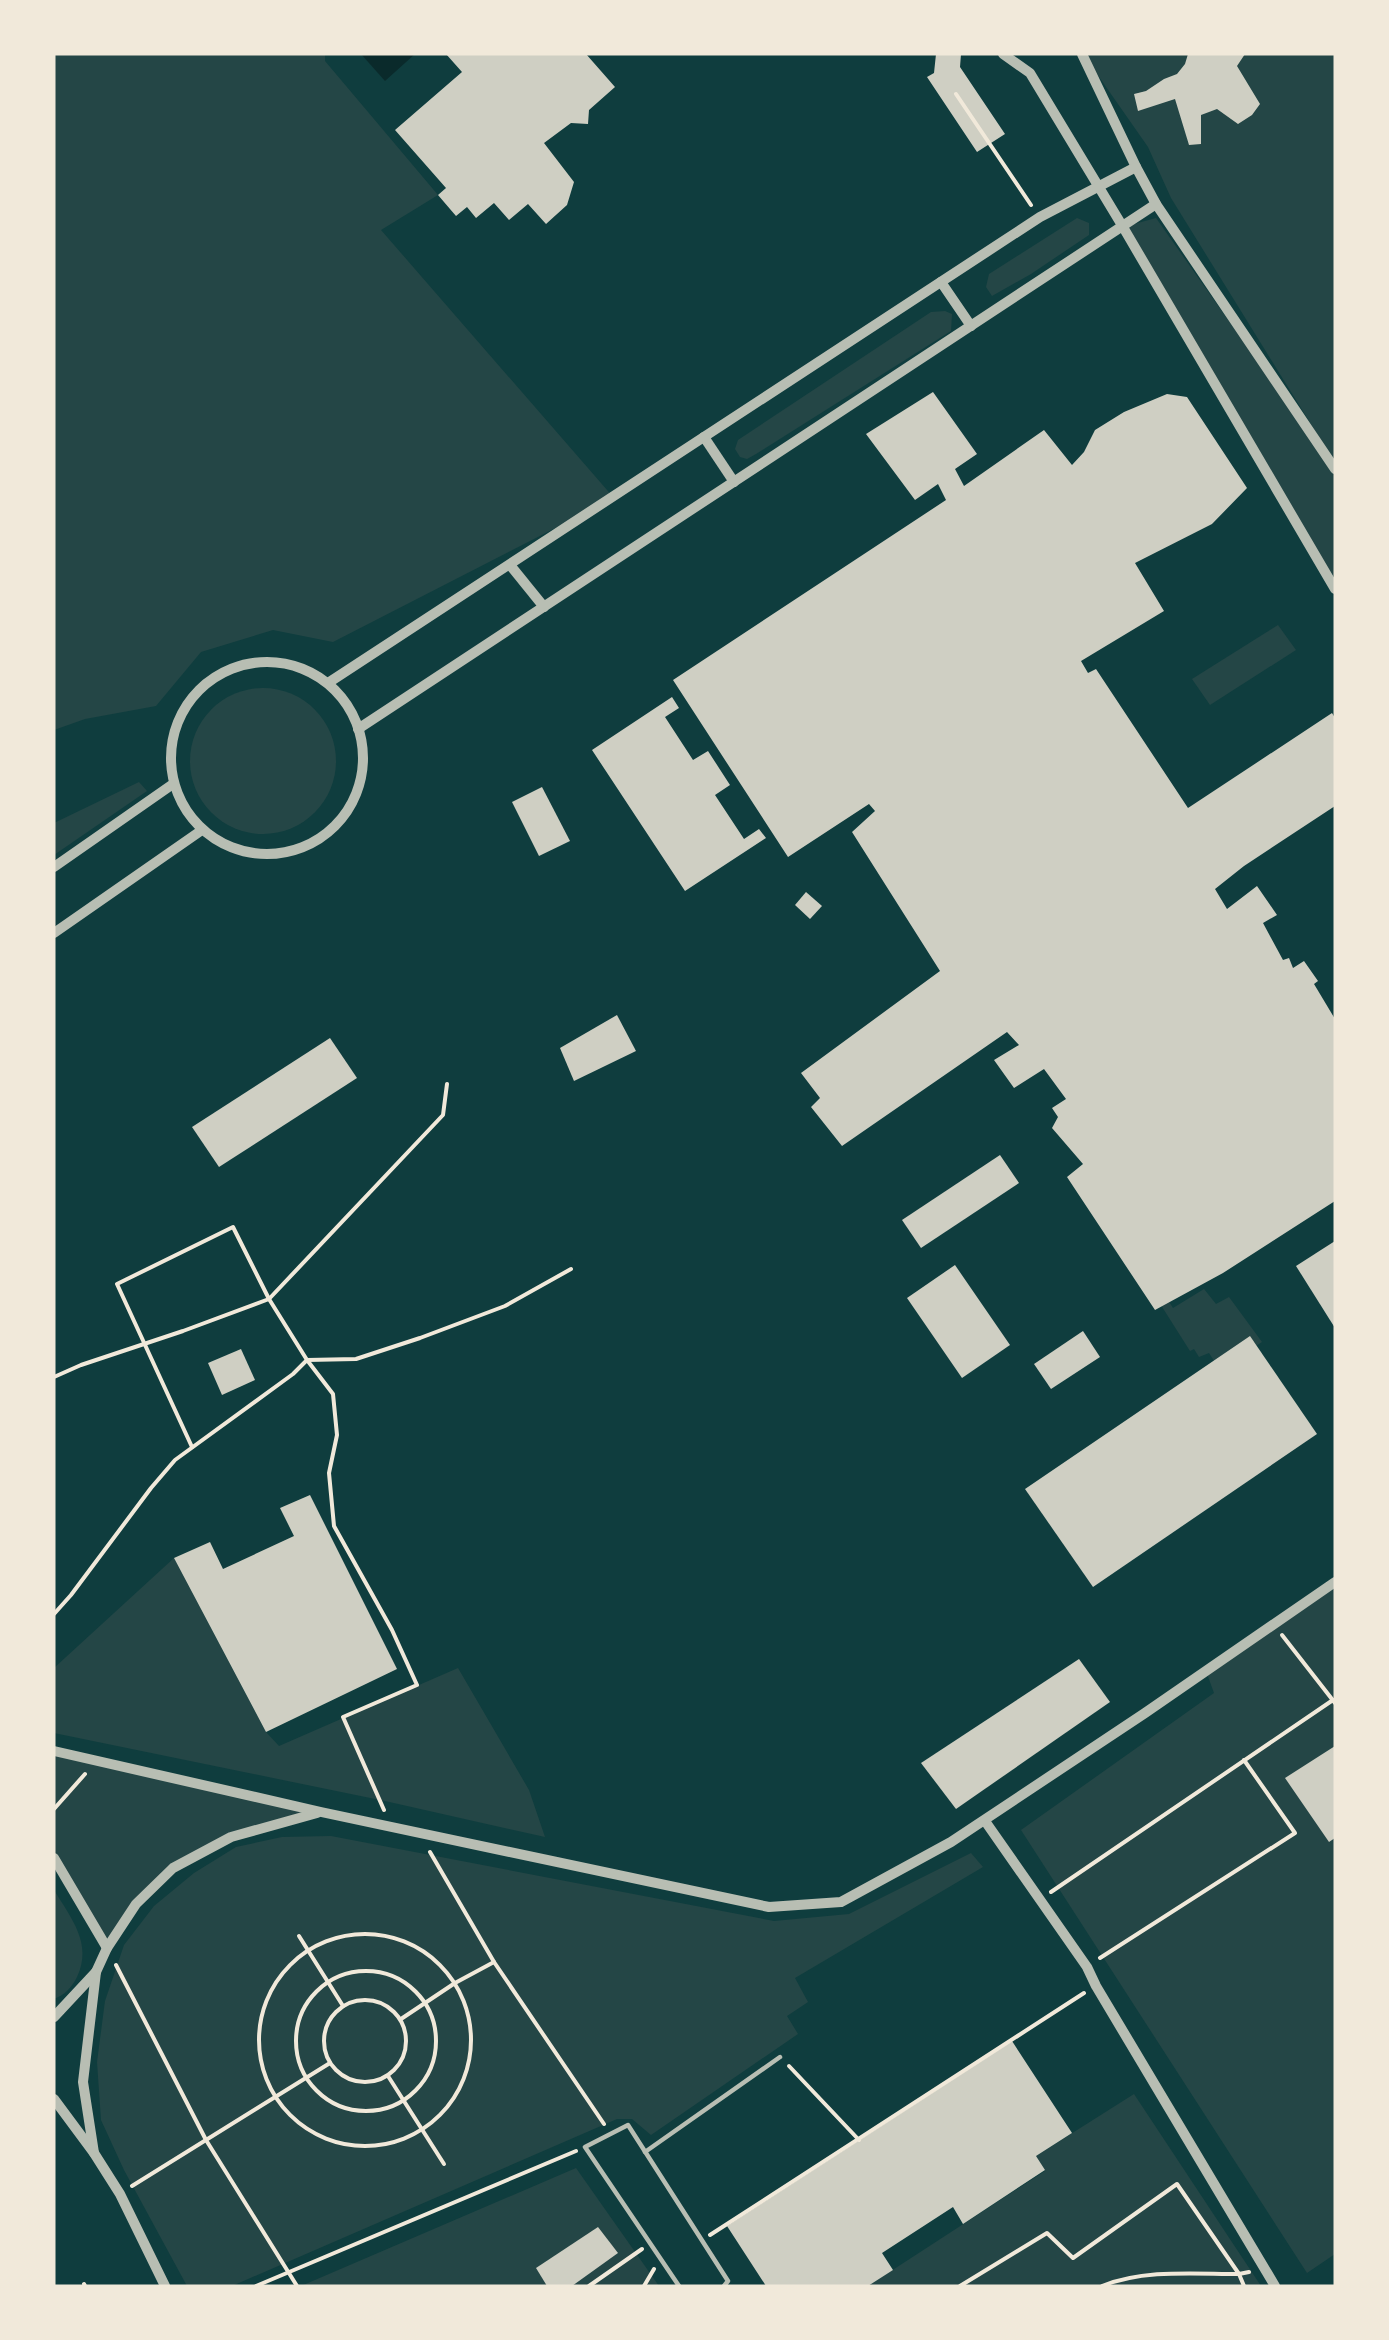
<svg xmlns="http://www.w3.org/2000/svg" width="1389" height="2340" font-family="Ubuntu,sans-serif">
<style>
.green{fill:#244646}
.water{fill:#0a2a2b}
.building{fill:#cfcfc3}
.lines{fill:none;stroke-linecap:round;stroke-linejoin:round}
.path{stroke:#f1e9da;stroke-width:4}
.service{stroke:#b8beb3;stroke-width:4.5}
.tertiary{stroke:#b8beb3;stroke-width:10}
</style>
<rect width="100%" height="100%" fill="#0f3d3e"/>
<g class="green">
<polygon points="54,54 325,54 325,61 438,195 381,230 614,498 333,642 273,630 201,652 156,706 85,719 54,730"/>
<polygon points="1083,54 1335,54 1335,463 1171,198 1148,147"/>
<polygon points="1077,218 1089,223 1089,235 1031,274 992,296 986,287 989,274"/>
<polygon points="1156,218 1335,471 1335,589 1123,227"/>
<polygon points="945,311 952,314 951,331 756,454 747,459 740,457 735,449 738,440 931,312"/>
<polygon points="1278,625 1296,650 1210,705 1192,679"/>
<circle cx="263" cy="761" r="73"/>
<polygon points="139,782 147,791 54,855 54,823"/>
<polygon points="1089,1175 1173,1308 1204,1289 1216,1304 1229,1297 1262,1342 1220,1370 1209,1353 1199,1357 1194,1349 1190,1351 1083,1182"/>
<polygon points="174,1558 266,1732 279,1746 458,1668 529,1790 545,1837 385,1801 54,1733 54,1668"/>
<polygon points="1335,1582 1335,1746 1286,1779 1335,1838 1335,2254 1307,2273 1021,1830 1214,1693 1206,1671"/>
<polygon points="54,1751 321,1812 231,1837 173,1868 136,1904 107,1948 54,1858"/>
<polygon points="331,1836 774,1921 849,1914 971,1853 983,1867 795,1978 808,2002 787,2016 798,2034 651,2135 632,2119 617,2119 232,2286 187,2286 124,2170 101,2120 97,2062 105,2001 124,1945 154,1906 194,1873 236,1847 282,1837"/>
<path d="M54 1890C71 1918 93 1944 77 1977 72 1987 65 1995 54 1999Z"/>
<polygon points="1134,2094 1261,2286 868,2286 1045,2171 1036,2156"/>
<polygon points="576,2168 659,2286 301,2286"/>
</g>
<polygon class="water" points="361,54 415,54 385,81"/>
<g class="building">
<polygon points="446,54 586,54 615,87 589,110 588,124 571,123 544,143 574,182 567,205 546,224 528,204 509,220 494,203 476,218 467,207 456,216 438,195 446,188 395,130 462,72"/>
<polygon points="936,54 961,54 960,67 1005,134 977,152 927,77 934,73"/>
<polygon points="1188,54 1245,54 1237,66 1260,104 1252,115 1238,124 1217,109 1201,115 1201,144 1189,145 1175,99 1138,111 1134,94 1146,91 1164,79 1177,74 1185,64"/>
<polygon points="933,392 977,454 955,469 964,486 1044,430 1072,465 1084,452 1095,430 1124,412 1167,394 1187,397 1247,488 1212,524 1135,563 1164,611 1081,661 1088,673 1096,669 1188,808 1332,713 1335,718 1335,806 1244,866 1215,889 1227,909 1257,886 1277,915 1263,923 1283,960 1289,958 1293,968 1304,961 1318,981 1314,984 1335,1019 1335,1201 1223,1273 1155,1310 1067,1177 1083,1164 1052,1128 1058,1117 1052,1108 1066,1099 1044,1069 1014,1088 994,1060 1019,1045 1007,1032 842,1146 811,1107 820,1098 801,1073 940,971 852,832 875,811 869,804 788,857 673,680 946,500 938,484 915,500 866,434"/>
<polygon points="672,697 679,708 665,717 693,760 708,751 730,785 715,795 744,839 759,829 766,838 685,891 592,750"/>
<polygon points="542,787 570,841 539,856 512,802"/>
<polygon points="806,892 822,906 810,919 795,905"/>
<polygon points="617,1015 636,1051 574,1081 560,1048"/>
<polygon points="330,1038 357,1078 219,1167 192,1127"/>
<polygon points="1000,1155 1019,1183 921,1248 902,1220"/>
<polygon points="1335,1241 1335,1328 1296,1266"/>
<polygon points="955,1265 1010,1345 962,1378 907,1298"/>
<polygon points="1083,1331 1100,1357 1051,1389 1034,1364"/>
<polygon points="1250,1336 1317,1434 1093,1587 1025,1489"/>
<polygon points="241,1349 255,1380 222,1395 208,1363"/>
<polygon points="310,1495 397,1669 266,1732 174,1558 210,1542 223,1569 294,1536 280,1508"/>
<polygon points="1079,1659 1110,1702 956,1809 921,1763"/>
<polygon points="1335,1746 1335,1838 1329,1842 1285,1778"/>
<polygon points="1012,2041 1072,2133 1036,2156 1045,2170 963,2224 953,2207 882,2253 893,2270 868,2286 766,2286 727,2226"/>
<polygon points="598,2227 618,2253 572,2286 547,2286 536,2268"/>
</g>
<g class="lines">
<g class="path">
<polyline points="956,94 1031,205"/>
<polyline points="54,1377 81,1365 183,1331 269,1299 443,1115 447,1084"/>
<polyline points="192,1447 117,1284 233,1227 269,1299 307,1360 333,1394 337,1435 329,1473 334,1526 392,1630 417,1685 343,1717 384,1810"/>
<polyline points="54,1614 71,1595 151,1488 175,1460 293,1374 307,1360 356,1359 420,1338 505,1306 571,1269"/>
<polyline points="1282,1635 1335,1703"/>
<polyline points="54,1809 85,1774"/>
<polyline points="430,1852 494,1962 604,2124"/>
<polyline points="1051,1892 1333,1700"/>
<circle cx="365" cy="2040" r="106"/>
<polyline points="299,1936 343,2006"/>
<polyline points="1100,1958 1295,1833 1244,1760"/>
<polyline points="116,1965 206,2140 297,2286"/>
<circle cx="366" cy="2041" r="70"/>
<circle cx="365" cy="2041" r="41"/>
<polyline points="401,2019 455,1983 494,1962"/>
<polyline points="789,2066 859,2140"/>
<polyline points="388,2076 444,2164"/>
<polyline points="132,2186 330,2063"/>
<polyline points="710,2235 1084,1993"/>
<polyline points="84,2284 85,2286"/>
<polyline points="256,2286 576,2151"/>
<polyline points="589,2286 642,2249"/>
<polyline points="644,2286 654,2269"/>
<polyline points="960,2286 1047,2233 1073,2258 1177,2184 1239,2274 1244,2286"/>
<path d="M1102 2286C1145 2269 1194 2274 1239 2274L1249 2272"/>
</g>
<g class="service">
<polyline points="645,2152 780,2057"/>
<polyline points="679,2286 585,2147 628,2125 728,2281 724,2286"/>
</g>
<g class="tertiary">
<polyline points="1003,54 1030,73 1123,227 1335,589"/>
<polyline points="1082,54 1136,167 1156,204 1335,469"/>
<polyline points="941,282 971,326"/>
<polyline points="704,437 734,482"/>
<polyline points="510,565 544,607"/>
<circle cx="267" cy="758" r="96"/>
<polyline points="328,683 1040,217 1136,167"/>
<polyline points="358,729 1156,204"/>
<polyline points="54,867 173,784"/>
<polyline points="54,933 202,830"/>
<polyline points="54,1751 321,1812 769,1907 841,1902 951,1842 1145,1713 1335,1582"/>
<polyline points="985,1821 1087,1967 1096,1986 1275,2286"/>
<polyline points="54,1858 107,1948"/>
<polyline points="54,2017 96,1972"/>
<polyline points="54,2099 94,2153 120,2194 165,2286"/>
<polyline points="94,2153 83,2082 96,1972 107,1948 136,1904 173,1868 231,1837 317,1813"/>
</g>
</g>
<rect width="1389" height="2340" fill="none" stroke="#f1e9da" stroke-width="111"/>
</svg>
